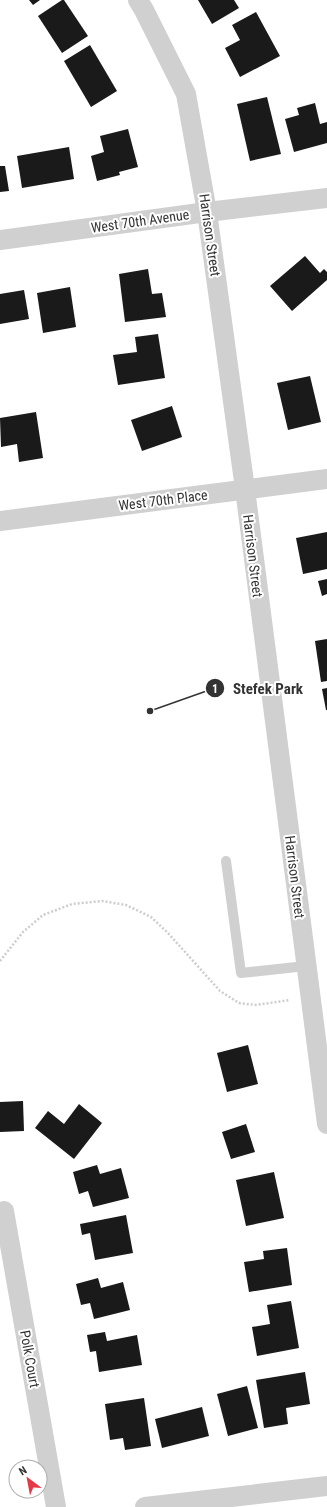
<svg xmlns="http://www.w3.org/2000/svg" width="327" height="1507" font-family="'Roboto Condensed',sans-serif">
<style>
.building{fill:#1a1a1a}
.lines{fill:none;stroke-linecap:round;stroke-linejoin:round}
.path{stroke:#cdcdcd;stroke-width:2.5;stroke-dasharray:2 2;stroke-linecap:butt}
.service{stroke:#d0d0d0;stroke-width:10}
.minor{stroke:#d0d0d0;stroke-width:20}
.labels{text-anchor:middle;stroke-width:4;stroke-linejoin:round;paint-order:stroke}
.street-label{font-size:14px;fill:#333;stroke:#fff}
.leader{fill:none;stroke:#333;stroke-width:1.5}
.callout-dot{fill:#333;stroke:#fff;stroke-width:1.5}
.mark-label{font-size:12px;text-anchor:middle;font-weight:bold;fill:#fff}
.callout-label{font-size:15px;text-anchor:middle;font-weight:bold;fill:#333;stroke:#fff;stroke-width:4;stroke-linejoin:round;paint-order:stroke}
</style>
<rect width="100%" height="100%" fill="#fff"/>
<g class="building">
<polygon points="29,0 40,0 33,5"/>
<polygon points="62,0 64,0 88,36 62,53 38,16"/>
<polygon points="198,0 234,0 239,8 212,24"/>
<polygon points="256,12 280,56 240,77 225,48 240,40 232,25"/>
<polygon points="90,45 117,91 91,107 64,61"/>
<polygon points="267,97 281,154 250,161 237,104"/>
<polygon points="315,103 320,124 327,122 327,143 294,152 285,119 299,115 297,108"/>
<polygon points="128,129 138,167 119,172 120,175 97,181 91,156 104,152 100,136"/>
<polygon points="69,147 74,179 22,188 17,156"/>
<polygon points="0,166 5,166 9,191 0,192"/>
<polygon points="305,256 320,273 324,269 327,272 327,280 292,311 270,286"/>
<polygon points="148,269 152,294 162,293 166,317 125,322 119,274"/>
<polygon points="70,287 76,327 43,333 37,293"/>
<polygon points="24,290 29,319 0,324 0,294"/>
<polygon points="158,334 165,378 118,385 113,355 137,352 135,337"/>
<polygon points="310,376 321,422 288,430 277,383"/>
<polygon points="172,406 182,437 142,451 131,420"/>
<polygon points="36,412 43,458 19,462 17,444 1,447 0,418"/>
<polygon points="327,532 327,569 303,574 296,538"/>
<polygon points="327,579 327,594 322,596 318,581"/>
<polygon points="327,639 327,681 321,682 315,641"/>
<polygon points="327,688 327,710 326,710 322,689"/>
<polygon points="248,1045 258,1084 227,1092 217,1053"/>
<polygon points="23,1101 24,1131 0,1132 0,1102"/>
<polygon points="79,1104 102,1123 74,1159 35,1128 48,1111 64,1124"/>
<polygon points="246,1124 255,1152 231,1159 222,1132"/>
<polygon points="97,1165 100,1174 121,1168 129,1198 93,1207 88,1191 79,1194 73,1172"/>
<polygon points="274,1172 284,1218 246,1226 236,1180"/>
<polygon points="126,1215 133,1253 95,1260 90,1233 82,1235 80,1224"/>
<polygon points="287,1248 292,1285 249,1292 244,1262 264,1259 263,1251"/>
<polygon points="98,1278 101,1288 123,1282 130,1310 94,1319 90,1303 81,1305 76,1284"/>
<polygon points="291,1301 299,1348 257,1356 252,1327 270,1324 267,1305"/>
<polygon points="105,1332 107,1341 137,1335 142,1365 99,1372 96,1351 90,1352 87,1335"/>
<polygon points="305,1372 310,1404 286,1408 288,1424 264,1428 256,1380"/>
<polygon points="247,1386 258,1428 228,1436 217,1394"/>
<polygon points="144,1398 151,1446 125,1450 123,1438 110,1440 105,1404"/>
<polygon points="202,1407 209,1436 162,1448 155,1419"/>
</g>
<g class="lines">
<polyline class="path" points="0,961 23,932 43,915 72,904 102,901 126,905 151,917 168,933 220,991 239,1003 256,1005 290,1000"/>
<polyline class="service" points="226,861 241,973 306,966"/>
<g class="minor">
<polyline points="138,0 144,10 186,94 207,212 245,489 327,1124"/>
<polyline points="0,240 207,212 327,198"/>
<polyline points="0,521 327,479"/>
<polyline points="4,1211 56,1507"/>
<polyline points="145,1507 327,1486"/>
</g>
</g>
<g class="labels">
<g class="street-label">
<text transform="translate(140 221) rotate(-8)" y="5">West 70th Avenue</text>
<text transform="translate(210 235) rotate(82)" y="5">Harrison Street</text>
<text transform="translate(163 500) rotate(-7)" y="5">West 70th Place</text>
<text transform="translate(253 556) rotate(83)" y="5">Harrison Street</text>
<text transform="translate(295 877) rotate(83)" y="5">Harrison Street</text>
<text transform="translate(30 1359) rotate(80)" y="5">Polk Court</text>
</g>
</g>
<path class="leader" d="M150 711L215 688"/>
<g class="callout-dot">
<circle cx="150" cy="711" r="4"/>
<circle cx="215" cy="688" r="10"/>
</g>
<g class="mark-label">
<text x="215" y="693">1</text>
</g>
<g class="callout-label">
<text x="268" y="694">Stefek Park</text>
</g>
<g transform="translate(28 1479) rotate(328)"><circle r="19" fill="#ffffff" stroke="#adadad"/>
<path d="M0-3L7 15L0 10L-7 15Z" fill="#e63946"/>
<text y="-6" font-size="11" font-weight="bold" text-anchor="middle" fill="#333333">N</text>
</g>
</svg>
